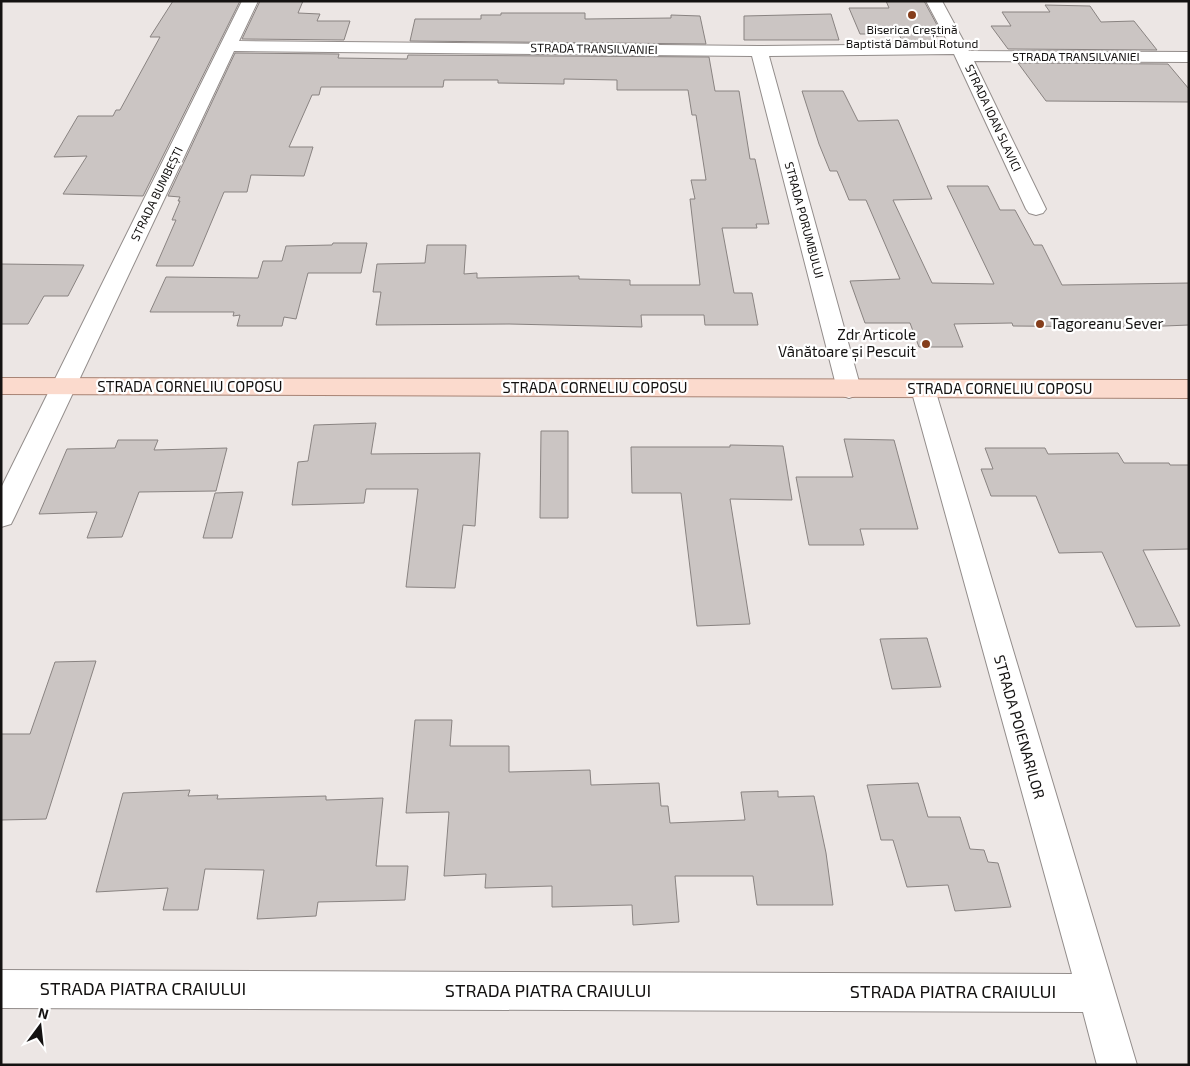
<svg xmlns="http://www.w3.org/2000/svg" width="1190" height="1066" font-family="'Exo 2',sans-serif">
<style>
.building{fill:#cbc5c3;stroke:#898381}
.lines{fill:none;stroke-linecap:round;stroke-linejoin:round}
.minor-casing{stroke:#938d8b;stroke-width:2}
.major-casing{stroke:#a88475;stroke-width:2}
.minor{fill:#fff;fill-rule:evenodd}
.major{fill:#fbdacd;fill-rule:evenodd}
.poi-dot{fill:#853e1c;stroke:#fff;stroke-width:2}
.labels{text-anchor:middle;stroke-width:4.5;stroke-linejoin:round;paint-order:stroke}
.far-poi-label{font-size:12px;fill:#141211;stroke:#fff}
.far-street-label{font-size:12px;fill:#141211;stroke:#fff}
.poi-label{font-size:15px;fill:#141211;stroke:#fff;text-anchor:start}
.street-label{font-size:15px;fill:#141211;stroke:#fff}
.near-street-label{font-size:18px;fill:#141211;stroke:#fff}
</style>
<rect width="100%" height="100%" fill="#ece6e4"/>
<g class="building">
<polygon points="173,1 240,1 143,196 63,194 87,156 54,157 78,116 113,116 116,110 120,110 160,37 150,37"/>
<polygon points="260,1 303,1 298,13 320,14 317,21 350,21 344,40 242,39"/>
<polygon points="886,1 924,1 943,36 932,37 934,42 903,43 899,34 860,34 849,8 889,8"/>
<polygon points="1045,5 1090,6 1101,22 1134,21 1157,50 1008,49 991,26 1011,26 1002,12 1050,12"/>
<polygon points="501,13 585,13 585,19 671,18 671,15 700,16 706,44 410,41 415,19 481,19 481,15 501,15"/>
<polygon points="831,14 839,40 744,40 744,16"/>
<polygon points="235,53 339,54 338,58 407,59 408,55 709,57 715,91 739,91 750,159 755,159 769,224 756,224 757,228 722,228 734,293 752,293 758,325 705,325 704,315 641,315 642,327 509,324 376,325 381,292 373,292 377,264 425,263 427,245 466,245 464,274 477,273 477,278 579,276 579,279 630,280 630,285 700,285 690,199 695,199 691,180 706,180 696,115 692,115 688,90 617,90 617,80 564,79 564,84 498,83 498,80 444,80 443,87 321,87 319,95 312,95 289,147 313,147 304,176 251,175 247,192 224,192 193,266 156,266 176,220 172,220 180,201 178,201 180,197 168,196"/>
<polygon points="1018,63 1168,64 1189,89 1189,102 1046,101"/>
<polygon points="802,91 843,91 858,121 898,120 932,199 893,200 932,283 994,284 947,186 988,186 1000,210 1015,210 1034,245 1042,245 1062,285 1189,283 1189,325 1140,327 1013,326 1012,323 954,324 963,347 919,347 910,323 865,323 850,281 900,279 866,200 849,200 837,171 830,171 819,144"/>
<polygon points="333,243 367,243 361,273 308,273 296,319 284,317 282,326 237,326 240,315 233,316 234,312 150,312 166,277 258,278 263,261 282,261 286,246 332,245"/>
<polygon points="1,264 84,265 68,296 44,296 28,324 1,324"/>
<polygon points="376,423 371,454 480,453 475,526 463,525 455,588 406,587 418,489 366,489 364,503 292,505 298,462 308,461 314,425"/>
<polygon points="541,431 568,431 568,518 540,518"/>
<polygon points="844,439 894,440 918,529 860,529 864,545 809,545 796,477 853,477"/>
<polygon points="118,440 158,440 154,450 227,448 216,491 139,492 122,537 87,538 97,512 39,514 67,449 115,448"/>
<polygon points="730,445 783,446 792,500 730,499 750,624 697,626 681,493 632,493 631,447 730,447"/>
<polygon points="985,448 1045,448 1048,454 1118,453 1124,463 1169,463 1170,465 1189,465 1189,549 1143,550 1180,626 1136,627 1102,552 1059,553 1036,496 991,496 981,469 993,469"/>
<polygon points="243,492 232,538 203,538 215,493"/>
<polygon points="927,638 941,687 892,689 880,639"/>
<polygon points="96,661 46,819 1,820 1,734 30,734 55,662"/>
<polygon points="415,720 452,720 450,746 509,746 509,772 590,770 591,785 659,783 661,806 668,806 670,823 745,820 741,792 778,791 778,797 814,796 826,853 833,905 757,905 753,876 675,876 679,922 633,925 632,905 552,907 552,886 485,888 486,874 444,876 449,812 406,813"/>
<polygon points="918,783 928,817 960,817 970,849 984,850 988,862 998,863 1011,907 955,911 948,885 907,887 893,840 881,840 867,785"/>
<polygon points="190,790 188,796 218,795 217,799 326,796 326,800 383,798 376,866 408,866 405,900 318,902 316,916 257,919 264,870 205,869 198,910 163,910 168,888 96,892 123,793"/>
</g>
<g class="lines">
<defs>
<g id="minor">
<polygon points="242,1 258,1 239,41 759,46 949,44 926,1 942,1 969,51 1189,52 1189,62 974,61 1046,209 1043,213 1036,215 1029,213 1026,209 954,54 769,56 861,389 858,395 849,398 840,395 837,389 752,56 234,51 15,516 11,524 1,527 1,488"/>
<polygon points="923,380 932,383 935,389 1137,1065 1097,1065 1083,1012 1,1008 1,970 1072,974 911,389 914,383"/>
</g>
<polygon id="major" points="1,378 1189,380 1189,398 1,394"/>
</defs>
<use href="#minor" class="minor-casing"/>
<use href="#major" class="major-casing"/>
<use href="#minor" class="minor"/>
<use href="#major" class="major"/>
</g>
<g class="poi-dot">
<circle cx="912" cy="15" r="5"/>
<circle cx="1040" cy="324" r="5"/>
<circle cx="926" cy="344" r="5"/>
</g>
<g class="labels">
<g class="far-poi-label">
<text x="912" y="34">Biserica Creștină<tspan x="912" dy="14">Baptistă Dâmbul Rotund</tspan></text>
</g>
<g class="far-street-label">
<text transform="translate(594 49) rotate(1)" y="4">STRADA TRANSILVANIEI</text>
<text x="1076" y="61">STRADA TRANSILVANIEI</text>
<text transform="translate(993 118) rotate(65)" y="4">STRADA IOAN SLAVICI</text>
<text transform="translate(157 194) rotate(-64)" y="4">STRADA BUMBEȘTI</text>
<text transform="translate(804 220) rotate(75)" y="4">STRADA PORUMBULUI</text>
</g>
<g class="poi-label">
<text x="1050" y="329">Tagoreanu Sever</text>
<text x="916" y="340" text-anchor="end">Zdr Articole<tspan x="916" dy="17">Vânătoare și Pescuit</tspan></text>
</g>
<g class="street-label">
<text x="190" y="392">STRADA CORNELIU COPOSU</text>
<text x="595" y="393">STRADA CORNELIU COPOSU</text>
<text x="1000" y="394">STRADA CORNELIU COPOSU</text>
<text transform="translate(1019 727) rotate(74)" y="5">STRADA POIENARILOR</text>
</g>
<g class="near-street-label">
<text x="143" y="995">STRADA PIATRA CRAIULUI</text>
<text x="548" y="997">STRADA PIATRA CRAIULUI</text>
<text x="953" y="998">STRADA PIATRA CRAIULUI</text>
</g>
</g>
<rect width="1190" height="1066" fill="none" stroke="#141211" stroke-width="5"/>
<g transform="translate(40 1026) rotate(15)" stroke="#ffffff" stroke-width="4" paint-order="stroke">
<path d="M0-4L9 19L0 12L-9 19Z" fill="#141211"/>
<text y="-8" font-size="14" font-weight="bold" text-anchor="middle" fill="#141211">N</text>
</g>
</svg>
